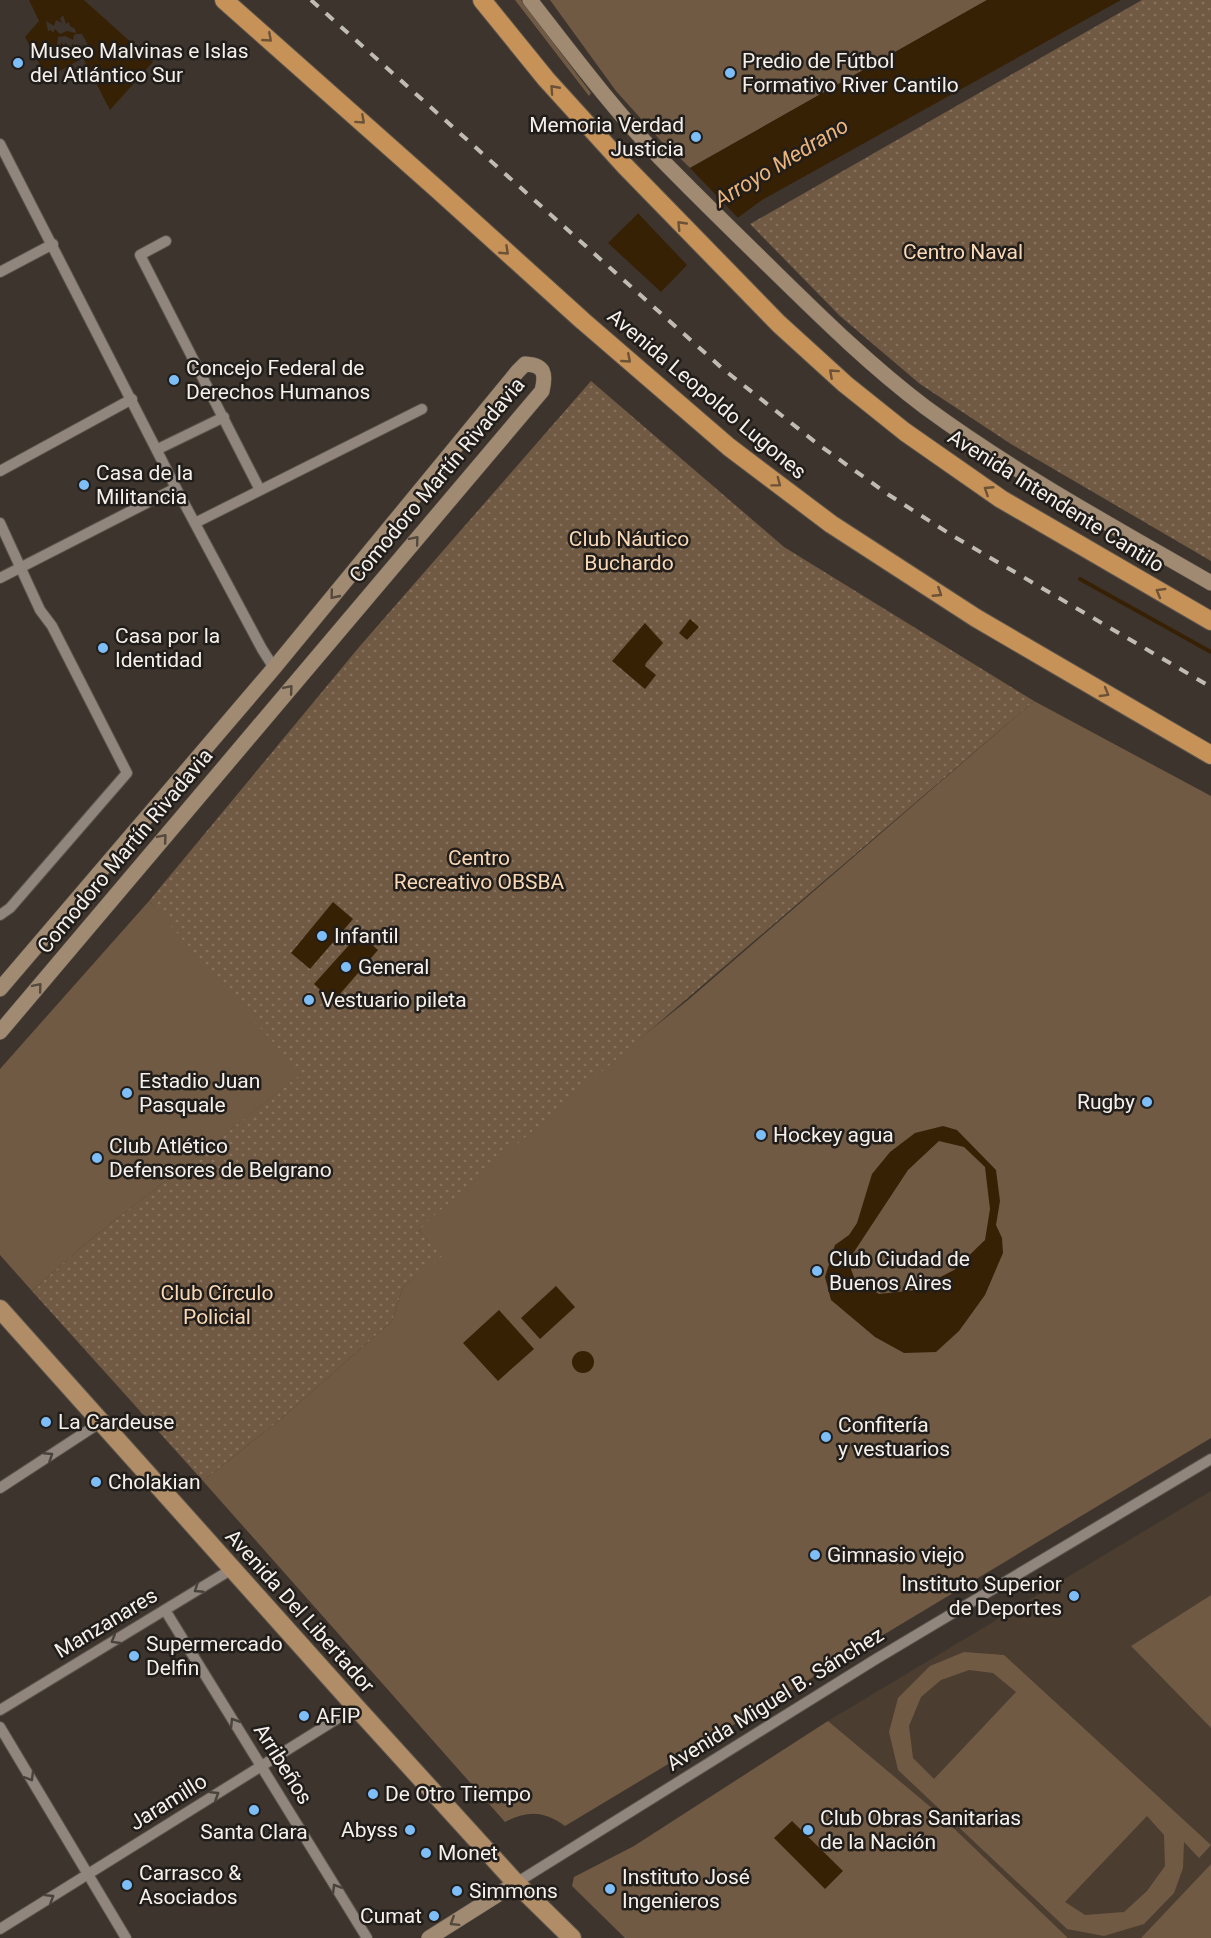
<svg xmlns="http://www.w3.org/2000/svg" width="1211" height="1938" font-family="Roboto,sans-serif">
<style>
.built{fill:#4b3e31}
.grass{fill:#715a43;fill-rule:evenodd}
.park{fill:url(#park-dots)}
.water{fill:#372105;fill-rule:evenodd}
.pier{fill:#3d352d}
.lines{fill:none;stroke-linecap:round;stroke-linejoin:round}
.stream{stroke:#372105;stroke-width:4}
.street-casing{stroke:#5a544c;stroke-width:12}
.secondary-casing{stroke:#5a544c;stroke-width:16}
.primary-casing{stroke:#5a544c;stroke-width:20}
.highway-casing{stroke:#5a544c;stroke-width:20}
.street{stroke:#90867d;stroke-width:10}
.secondary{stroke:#a08a72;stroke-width:15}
.primary{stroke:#b18d67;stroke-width:18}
.highway{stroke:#c79258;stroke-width:18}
.rail{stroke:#c1bbb5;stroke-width:4;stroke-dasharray:10 10;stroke-linecap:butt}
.oneway{stroke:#6c5236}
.oneway2{stroke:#54493d}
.oneway3{stroke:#48423d}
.poi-dot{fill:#7dbef9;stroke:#211d1a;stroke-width:2}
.labels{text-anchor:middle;stroke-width:5;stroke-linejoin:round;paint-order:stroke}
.poi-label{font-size:21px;fill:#f5f0ea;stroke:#211d1a;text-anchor:start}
.park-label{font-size:21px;fill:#f9d8b6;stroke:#211d1a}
.street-label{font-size:21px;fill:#f5f0ea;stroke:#211d1a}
.water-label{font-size:22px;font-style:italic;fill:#eab47b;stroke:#211d1a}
</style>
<defs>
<pattern id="park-dots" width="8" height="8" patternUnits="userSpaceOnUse" patternTransform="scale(1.5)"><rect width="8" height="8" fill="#715a43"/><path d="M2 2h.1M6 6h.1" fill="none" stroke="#86725e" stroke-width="1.8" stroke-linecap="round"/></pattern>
</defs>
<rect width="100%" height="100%" fill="#3d352d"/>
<polygon class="built" points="1211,1491 1211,1595 1131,1646 1211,1728 1211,1864 1141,1938 1068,1938 939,1814 828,1721"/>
<g class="grass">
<polygon points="515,0 521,0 591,93 589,96"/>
<polygon points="550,0 987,0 690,168 675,153 670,151 616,91"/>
<path d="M1034 701 1211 796V1438L565 1826C544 1811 528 1810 505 1822L203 1481 283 1417 392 1321 403 1287 441 1256 419 1231 429 1219 638 1040 688 1000Z"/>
<polygon points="149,901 304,1072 85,1244 32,1291 0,1255 0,1069"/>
<polygon points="1211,1595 1211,1728 1131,1646"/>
<path d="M964 1652 1004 1655 1211 1845 1199 1858 1184 1842 1183 1868 1174 1893 1144 1924 1104 1936 1067 1929 898 1770 889 1732 898 1698 930 1666ZM969 1670 993 1673 1016 1692 934 1779 913 1758 909 1726 921 1697 941 1680ZM1147 1816 1164 1835 1165 1866 1147 1891 1124 1912 1085 1915 1065 1902Z"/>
<polygon points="828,1721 939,1814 1068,1938 625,1938 572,1886 574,1877 634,1846"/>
<polygon points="1211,1864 1211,1938 1141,1938"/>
</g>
<g class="park">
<polygon points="1142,0 1211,0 1211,561 1011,444 920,384 840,316 750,224"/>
<polygon points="591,381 784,547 1034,701 430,1219 419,1231 442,1256 403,1287 392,1321 283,1417 203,1481 32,1291 85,1244 301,1074 149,901 360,646"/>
</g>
<g class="water">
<path d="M29 0H84L153 62 110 110 83 58 47 78 25 37 39 21ZM63 15 66 24 69 22 70 26 75 29 76 33 67 31 60 34 55 29 53 33 51 30 48 31 46 21 54 26 56 20 62 23 60 19ZM76 34H82L88 45 87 50 82 44 85 53 76 49 72 43 71 50H68L66 42 63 47 62 42 59 46H57L58 37 65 36 73 40 74 35Z"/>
<polygon points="987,0 1121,0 762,200 721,230 661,292 608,243 670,182 690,168"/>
<polygon points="690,619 699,627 687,640 679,633"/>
<polygon points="645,623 663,643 646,663 645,666 656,675 645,689 612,661"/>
<polygon points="333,902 353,919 310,969 291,953"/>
<polygon points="359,934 378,950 333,1002 314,984"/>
<path d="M943 1126 957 1130 996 1170 1000 1201 996 1225 1002 1238 1003 1253 985 1295 959 1331 936 1352 904 1353 875 1337 831 1300 825 1277 835 1245 849 1235 857 1223 872 1174 890 1152 915 1133ZM939 1141 964 1147 985 1167 990 1209 985 1240 954 1270 915 1290 879 1294 855 1280 848 1261 908 1170Z"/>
<polygon points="556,1286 575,1307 540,1339 521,1318"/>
<polygon points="499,1310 534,1349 498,1381 463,1343"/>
<circle cx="583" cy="1362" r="11"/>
<polygon points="792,1821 843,1871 825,1889 774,1838"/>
</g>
<polygon class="pier" points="688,166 740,220 723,232 689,267 636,211 668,180"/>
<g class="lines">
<polyline class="stream" points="1080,579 1211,652"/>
<defs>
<g id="street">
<polyline points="0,144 176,488 262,649 274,668"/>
<polyline points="166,241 140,255 260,490"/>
<polyline points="0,272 53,244"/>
<polyline points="158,449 224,417"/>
<polyline points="0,471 132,399"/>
<polyline points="0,523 40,610 52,626 127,773 10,908 0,915"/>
<polyline points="195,523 422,409"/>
<polyline points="0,578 176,488"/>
<polyline points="0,1488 101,1422"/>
<polyline points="165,1610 367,1938"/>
<polyline points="0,1710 232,1569"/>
<polyline points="0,1727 126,1938"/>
<polyline points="516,1883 876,1659 1211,1459"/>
<polyline points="0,1929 356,1707"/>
</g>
<g id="secondary">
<path d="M530 0C572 54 613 109 660 158 698 197 737 235 776 273 824 320 872 367 925 407 1015 473 1114 527 1211 583"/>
<path d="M0 989 274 668 518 371 525 364C545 365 546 374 542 391L0 1032"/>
<polyline points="429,1938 516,1883"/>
</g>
<polyline id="primary" points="0,1309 356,1707 516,1883 572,1938"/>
<g id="highway">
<polyline points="224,0 437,189 583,321 729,447 831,524 976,618 1211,755"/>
<polyline points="482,0 546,79 625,166 779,324 845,384 905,432 1001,499 1211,621"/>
</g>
</defs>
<use href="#street" class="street-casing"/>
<use href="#secondary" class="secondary-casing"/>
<use href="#primary" class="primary-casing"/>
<use href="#highway" class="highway-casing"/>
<use href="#street" class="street"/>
<use href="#secondary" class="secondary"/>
<use href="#primary" class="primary"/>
<use href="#highway" class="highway"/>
<polyline class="rail" points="311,0 723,369 819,445 889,495 953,536 1211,687"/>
</g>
<defs><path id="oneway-chevron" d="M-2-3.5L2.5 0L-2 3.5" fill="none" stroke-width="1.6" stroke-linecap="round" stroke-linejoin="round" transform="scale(1.5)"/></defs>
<g class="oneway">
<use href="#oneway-chevron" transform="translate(268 38) rotate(41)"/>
<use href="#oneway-chevron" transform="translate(554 89) rotate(-132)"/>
<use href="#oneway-chevron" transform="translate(361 120) rotate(42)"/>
<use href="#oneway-chevron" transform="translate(681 225) rotate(-134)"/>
<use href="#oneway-chevron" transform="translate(505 251) rotate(43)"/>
<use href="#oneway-chevron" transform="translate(627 359) rotate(41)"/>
<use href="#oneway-chevron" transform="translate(833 373) rotate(-138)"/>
<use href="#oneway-chevron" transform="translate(777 483) rotate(37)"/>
<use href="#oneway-chevron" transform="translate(988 490) rotate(-147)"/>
<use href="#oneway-chevron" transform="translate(1160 592) rotate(-150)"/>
<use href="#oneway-chevron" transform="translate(938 593) rotate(33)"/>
<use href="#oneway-chevron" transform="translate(1105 693) rotate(30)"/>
</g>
<g class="oneway2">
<use href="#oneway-chevron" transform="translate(415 540) rotate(-50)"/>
<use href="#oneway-chevron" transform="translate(334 595) rotate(129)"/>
<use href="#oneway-chevron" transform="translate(289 689) rotate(-50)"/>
<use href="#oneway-chevron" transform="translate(163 838) rotate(-50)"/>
<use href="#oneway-chevron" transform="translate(38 987) rotate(-50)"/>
<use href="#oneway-chevron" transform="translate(454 1922) rotate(148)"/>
</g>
<g class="oneway3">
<use href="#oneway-chevron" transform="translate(49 1456) rotate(-33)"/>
<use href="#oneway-chevron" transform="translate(198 1589) rotate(147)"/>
<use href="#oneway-chevron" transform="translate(115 1640) rotate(149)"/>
<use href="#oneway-chevron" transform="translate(234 1722) rotate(-122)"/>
<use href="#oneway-chevron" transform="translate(30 1777) rotate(59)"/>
<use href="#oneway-chevron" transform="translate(215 1795) rotate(-32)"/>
<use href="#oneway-chevron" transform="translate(336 1888) rotate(-121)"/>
<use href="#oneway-chevron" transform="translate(50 1898) rotate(-32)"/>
</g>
<g class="poi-dot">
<circle cx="18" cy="63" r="6"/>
<circle cx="730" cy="73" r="6"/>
<circle cx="696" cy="137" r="6"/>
<circle cx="174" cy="380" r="6"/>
<circle cx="84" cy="485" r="6"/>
<circle cx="103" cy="648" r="6"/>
<circle cx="322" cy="936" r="6"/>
<circle cx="346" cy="967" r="6"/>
<circle cx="309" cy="1000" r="6"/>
<circle cx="127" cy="1093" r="6"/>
<circle cx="1147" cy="1102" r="6"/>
<circle cx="761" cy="1135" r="6"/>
<circle cx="97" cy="1158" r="6"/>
<circle cx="817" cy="1271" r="6"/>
<circle cx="46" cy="1422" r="6"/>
<circle cx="826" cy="1437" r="6"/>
<circle cx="96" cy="1482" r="6"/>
<circle cx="815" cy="1555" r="6"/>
<circle cx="1074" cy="1596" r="6"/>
<circle cx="134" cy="1656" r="6"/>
<circle cx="304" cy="1716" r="6"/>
<circle cx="373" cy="1794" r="6"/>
<circle cx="254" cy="1810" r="6"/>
<circle cx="410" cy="1830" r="6"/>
<circle cx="808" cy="1830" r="6"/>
<circle cx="426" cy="1853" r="6"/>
<circle cx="127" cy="1885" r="6"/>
<circle cx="610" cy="1889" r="6"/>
<circle cx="457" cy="1891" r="6"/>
<circle cx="434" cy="1916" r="6"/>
</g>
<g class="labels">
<g class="poi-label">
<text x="30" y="58">Museo Malvinas e Islas<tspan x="30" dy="24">del Atlántico Sur</tspan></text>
<text x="742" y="68">Predio de Fútbol<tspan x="742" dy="24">Formativo River Cantilo</tspan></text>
<text x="684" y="132" text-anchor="end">Memoria Verdad<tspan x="684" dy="24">Justicia</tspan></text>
<text x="186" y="375">Concejo Federal de<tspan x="186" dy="24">Derechos Humanos</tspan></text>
<text x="96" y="480">Casa de la<tspan x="96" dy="24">Militancia</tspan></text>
<text x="115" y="643">Casa por la<tspan x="115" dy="24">Identidad</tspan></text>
<text x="334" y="943">Infantil</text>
<text x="358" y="974">General</text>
<text x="321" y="1007">Vestuario pileta</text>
<text x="139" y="1088">Estadio Juan<tspan x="139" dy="24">Pasquale</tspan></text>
<text x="1135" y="1109" text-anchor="end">Rugby</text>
<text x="773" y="1142">Hockey agua</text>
<text x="109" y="1153">Club Atlético<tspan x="109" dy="24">Defensores de Belgrano</tspan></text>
<text x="829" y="1266">Club Ciudad de<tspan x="829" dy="24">Buenos Aires</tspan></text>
<text x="58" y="1429">La Cardeuse</text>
<text x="838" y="1432">Confitería<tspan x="838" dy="24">y vestuarios</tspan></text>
<text x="108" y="1489">Cholakian</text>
<text x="827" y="1562">Gimnasio viejo</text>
<text x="1062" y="1591" text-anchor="end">Instituto Superior<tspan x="1062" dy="24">de Deportes</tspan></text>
<text x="146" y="1651">Supermercado<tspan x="146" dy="24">Delfin</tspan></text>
<text x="316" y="1723">AFIP</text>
<text x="385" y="1801">De Otro Tiempo</text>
<text x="820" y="1825">Club Obras Sanitarias<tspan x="820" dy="24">de la Nación</tspan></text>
<text x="398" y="1837" text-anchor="end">Abyss</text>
<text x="254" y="1839" text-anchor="middle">Santa Clara</text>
<text x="438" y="1860">Monet</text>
<text x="139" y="1880">Carrasco &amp;<tspan x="139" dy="24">Asociados</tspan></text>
<text x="622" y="1884">Instituto José<tspan x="622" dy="24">Ingenieros</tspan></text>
<text x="469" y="1898">Simmons</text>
<text x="422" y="1923" text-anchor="end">Cumat</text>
</g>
<g class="park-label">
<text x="963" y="259">Centro Naval</text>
<text x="629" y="546">Club Náutico<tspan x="629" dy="24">Buchardo</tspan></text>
<text x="479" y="865">Centro<tspan x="479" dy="24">Recreativo OBSBA</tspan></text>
<text x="217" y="1300">Club Círculo<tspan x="217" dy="24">Policial</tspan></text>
</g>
<g class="street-label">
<text transform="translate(707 394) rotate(40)" y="7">Avenida Leopoldo Lugones</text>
<text transform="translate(437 480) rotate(-50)" y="7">Comodoro Martín Rivadavia</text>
<text transform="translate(1056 501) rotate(32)" y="7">Avenida Intendente Cantilo</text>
<text transform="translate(125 851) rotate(-50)" y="7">Comodoro Martín Rivadavia</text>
<text transform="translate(300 1611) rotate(48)" y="7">Avenida Del Libertador</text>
<text transform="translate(106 1623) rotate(-31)" y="7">Manzanares</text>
<text transform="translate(775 1699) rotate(-32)" y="7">Avenida Miguel B. Sánchez</text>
<text transform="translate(283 1764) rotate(58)" y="7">Arribeños</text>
<text transform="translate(168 1802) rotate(-32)" y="7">Jaramillo</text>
</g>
<g class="water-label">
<text transform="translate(781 162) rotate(-31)" y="8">Arroyo Medrano</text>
</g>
</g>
</svg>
